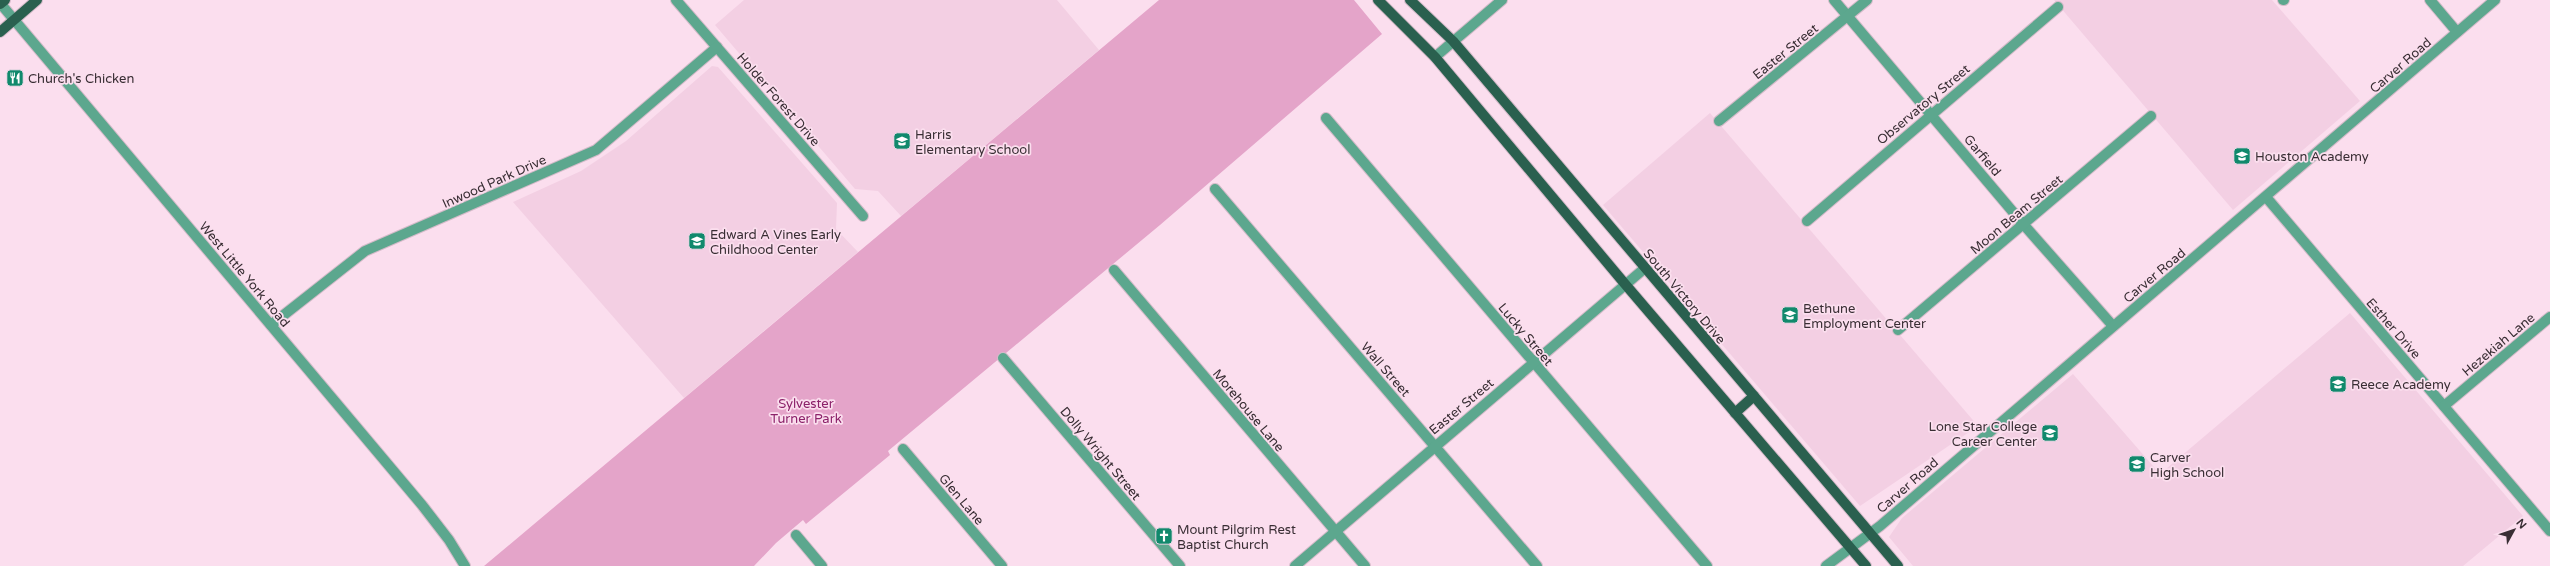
<svg xmlns="http://www.w3.org/2000/svg" width="2550" height="566" font-family="'Varela Round',sans-serif">
<style>
.built{fill:#f3cfe3}
.green{fill:#e4a4c9}
.lines{fill:none;stroke-linecap:round;stroke-linejoin:round}
.minor-casing{stroke:#d4bbc9;stroke-width:12}
.major-casing{stroke:#d4bbc9;stroke-width:12}
.minor{stroke:#5ca78e;stroke-width:10}
.major{stroke:#2a604f;stroke-width:10}
.labels{text-anchor:middle;stroke-width:3.5;stroke-linejoin:round;paint-order:stroke}
.street-label{font-size:13px;fill:#392e34;stroke:#fbdeee}
.poi-label{font-size:13px;fill:#392e34;stroke:#fbdeee;text-anchor:start}
.park-label{font-size:13px;fill:#8c226a;stroke:#fbdeee}
</style>
<rect width="100%" height="100%" fill="#fbdeee"/>
<g class="built">
<polygon points="744,0 1057,0 1099,50 901,216 878,191 855,189 715,25"/>
<polygon points="2054,0 2272,0 2360,101 2233,210"/>
<polygon points="712,66 718,67 837,203 836,229 858,252 684,398 513,202 581,171 626,141"/>
<polygon points="1710,113 1978,426 1860,506 1603,205"/>
<polygon points="2350,313 2523,516 2463,566 1913,566 1889,537 1902,518 2073,374 2160,474"/>
</g>
<polygon class="green" points="1159,0 1354,0 1382,34 1160,225 888,451 890,455 806,524 803,520 776,543 754,566 484,566"/>
<g class="lines">
<defs>
<g id="minor">
<polyline points="676,0 863,216"/>
<polyline points="1834,0 2024,225 2113,326"/>
<polyline points="2283,0 2284,0"/>
<polyline points="2430,0 2457,32"/>
<polyline points="0,3 422,505 449,540 465,566"/>
<polyline points="1435,57 1502,0"/>
<polyline points="1326,118 1707,566"/>
<polyline points="1719,121 1867,0"/>
<polyline points="1215,189 1537,566"/>
<polyline points="2266,197 2550,531"/>
<polyline points="1807,221 2058,7"/>
<polyline points="1114,270 1365,566"/>
<polyline points="271,325 365,251 596,150 717,47"/>
<polyline points="1898,330 2151,116"/>
<polyline points="1003,358 1180,566"/>
<polyline points="2444,406 2550,317"/>
<polyline points="903,449 1002,566"/>
<polyline points="796,535 822,566"/>
<polyline points="1295,566 1645,268"/>
<polyline points="1826,566 1880,526 2495,0"/>
</g>
<g id="major">
<polyline points="1378,0 1435,57 1625,284 1866,566"/>
<polyline points="1410,0 1453,41 1898,566"/>
<polyline points="0,4 5,0"/>
<polyline points="0,32 37,0"/>
<polyline points="1735,413 1754,396"/>
</g>
</defs>
<use href="#minor" class="minor-casing"/>
<use href="#major" class="major-casing"/>
<use href="#minor" class="minor"/>
<use href="#major" class="major"/>
</g>
<defs>
<symbol id="restaurant-square" viewBox="-11 -11 22 22"><rect x="-9" y="-9" width="18" height="18" rx="4" fill="#10896c" stroke="#fbdeee"/><path d="M-5-6h1v4h1v-4h1v4h1v-4h1v5L-1.5 .5V6h-2V.5L-5-1ZM5-6V6H3V1.5H1.5Q1.5-4 5-6Z" fill="#fff"/></symbol>
<symbol id="school-square" viewBox="-11 -11 22 22"><rect x="-9" y="-9" width="18" height="18" rx="4" fill="#10896c" stroke="#fbdeee"/><path d="M0-5L7-2L0 1L-7-2ZM-4 1L0 2.5L4 1V4Q0 6-4 4Z" fill="#fff"/></symbol>
<symbol id="church-square" viewBox="-11 -11 22 22"><rect x="-9" y="-9" width="18" height="18" rx="4" fill="#10896c" stroke="#fbdeee"/><path d="M-1.2-6h2.4v3.5h3.3v2.4h-3.3V6h-2.4V-.1h-3.3v-2.4h3.3Z" fill="#fff"/></symbol>
</defs>
<g fill-rule="evenodd">
<use href="#restaurant-square" x="5" y="68" width="20" height="20"/>
<use href="#school-square" x="892" y="131" width="20" height="20"/>
<use href="#school-square" x="2232" y="146" width="20" height="20"/>
<use href="#school-square" x="687" y="231" width="20" height="20"/>
<use href="#school-square" x="1780" y="305" width="20" height="20"/>
<use href="#school-square" x="2328" y="374" width="20" height="20"/>
<use href="#school-square" x="2040" y="423" width="20" height="20"/>
<use href="#school-square" x="2127" y="454" width="20" height="20"/>
<use href="#church-square" x="1154" y="526" width="20" height="20"/>
</g>
<g class="labels">
<g class="street-label">
<text transform="translate(1785 51) rotate(-39)" y="5">Easter Street</text>
<text transform="translate(2400 65) rotate(-41)" y="5">Carver Road</text>
<text transform="translate(779 99) rotate(49)" y="5">Holder Forest Drive</text>
<text transform="translate(1923 104) rotate(-40)" y="5">Observatory Street</text>
<text transform="translate(1983 155) rotate(50)" y="5">Garfield</text>
<text transform="translate(494 181) rotate(-24)" y="5">Inwood Park Drive</text>
<text transform="translate(2016 214) rotate(-40)" y="5">Moon Beam Street</text>
<text transform="translate(245 274) rotate(50)" y="5">West Little York Road</text>
<text transform="translate(2154 275) rotate(-40)" y="5">Carver Road</text>
<text transform="translate(1685 296) rotate(50)" y="5">South Victory Drive</text>
<text transform="translate(2394 328) rotate(49)" y="5">Esther Drive</text>
<text transform="translate(1526 334) rotate(50)" y="5">Lucky Street</text>
<text transform="translate(2498 344) rotate(-40)" y="5">Hezekiah Lane</text>
<text transform="translate(1386 369) rotate(49)" y="5">Wall Street</text>
<text transform="translate(1461 406) rotate(-40)" y="5">Easter Street</text>
<text transform="translate(1249 410) rotate(50)" y="5">Morehouse Lane</text>
<text transform="translate(1101 453) rotate(50)" y="5">Dolly Wright Street</text>
<text transform="translate(1907 485) rotate(-41)" y="5">Carver Road</text>
<text transform="translate(962 499) rotate(50)" y="5">Glen Lane</text>
</g>
<g class="poi-label">
<text x="28" y="83">Church's Chicken</text>
<text x="915" y="139">Harris<tspan x="915" dy="15">Elementary School</tspan></text>
<text x="2255" y="161">Houston Academy</text>
<text x="710" y="239">Edward A Vines Early<tspan x="710" dy="15">Childhood Center</tspan></text>
<text x="1803" y="313">Bethune<tspan x="1803" dy="15">Employment Center</tspan></text>
<text x="2351" y="389">Reece Academy</text>
<text x="2037" y="431" text-anchor="end">Lone Star College<tspan x="2037" dy="15">Career Center</tspan></text>
<text x="2150" y="462">Carver<tspan x="2150" dy="15">High School</tspan></text>
<text x="1177" y="534">Mount Pilgrim Rest<tspan x="1177" dy="15">Baptist Church</tspan></text>
</g>
<g class="park-label">
<text x="806" y="408">Sylvester<tspan x="806" dy="15">Turner Park</tspan></text>
</g>
</g>
<g transform="translate(2514 530) rotate(50)" stroke="#fbdeee" stroke-width="3" paint-order="stroke">
<path d="M0-3L7 15L0 10L-7 15Z" fill="#392e34"/>
<text y="-6" font-size="11" font-weight="bold" text-anchor="middle" fill="#392e34">N</text>
</g>
</svg>
